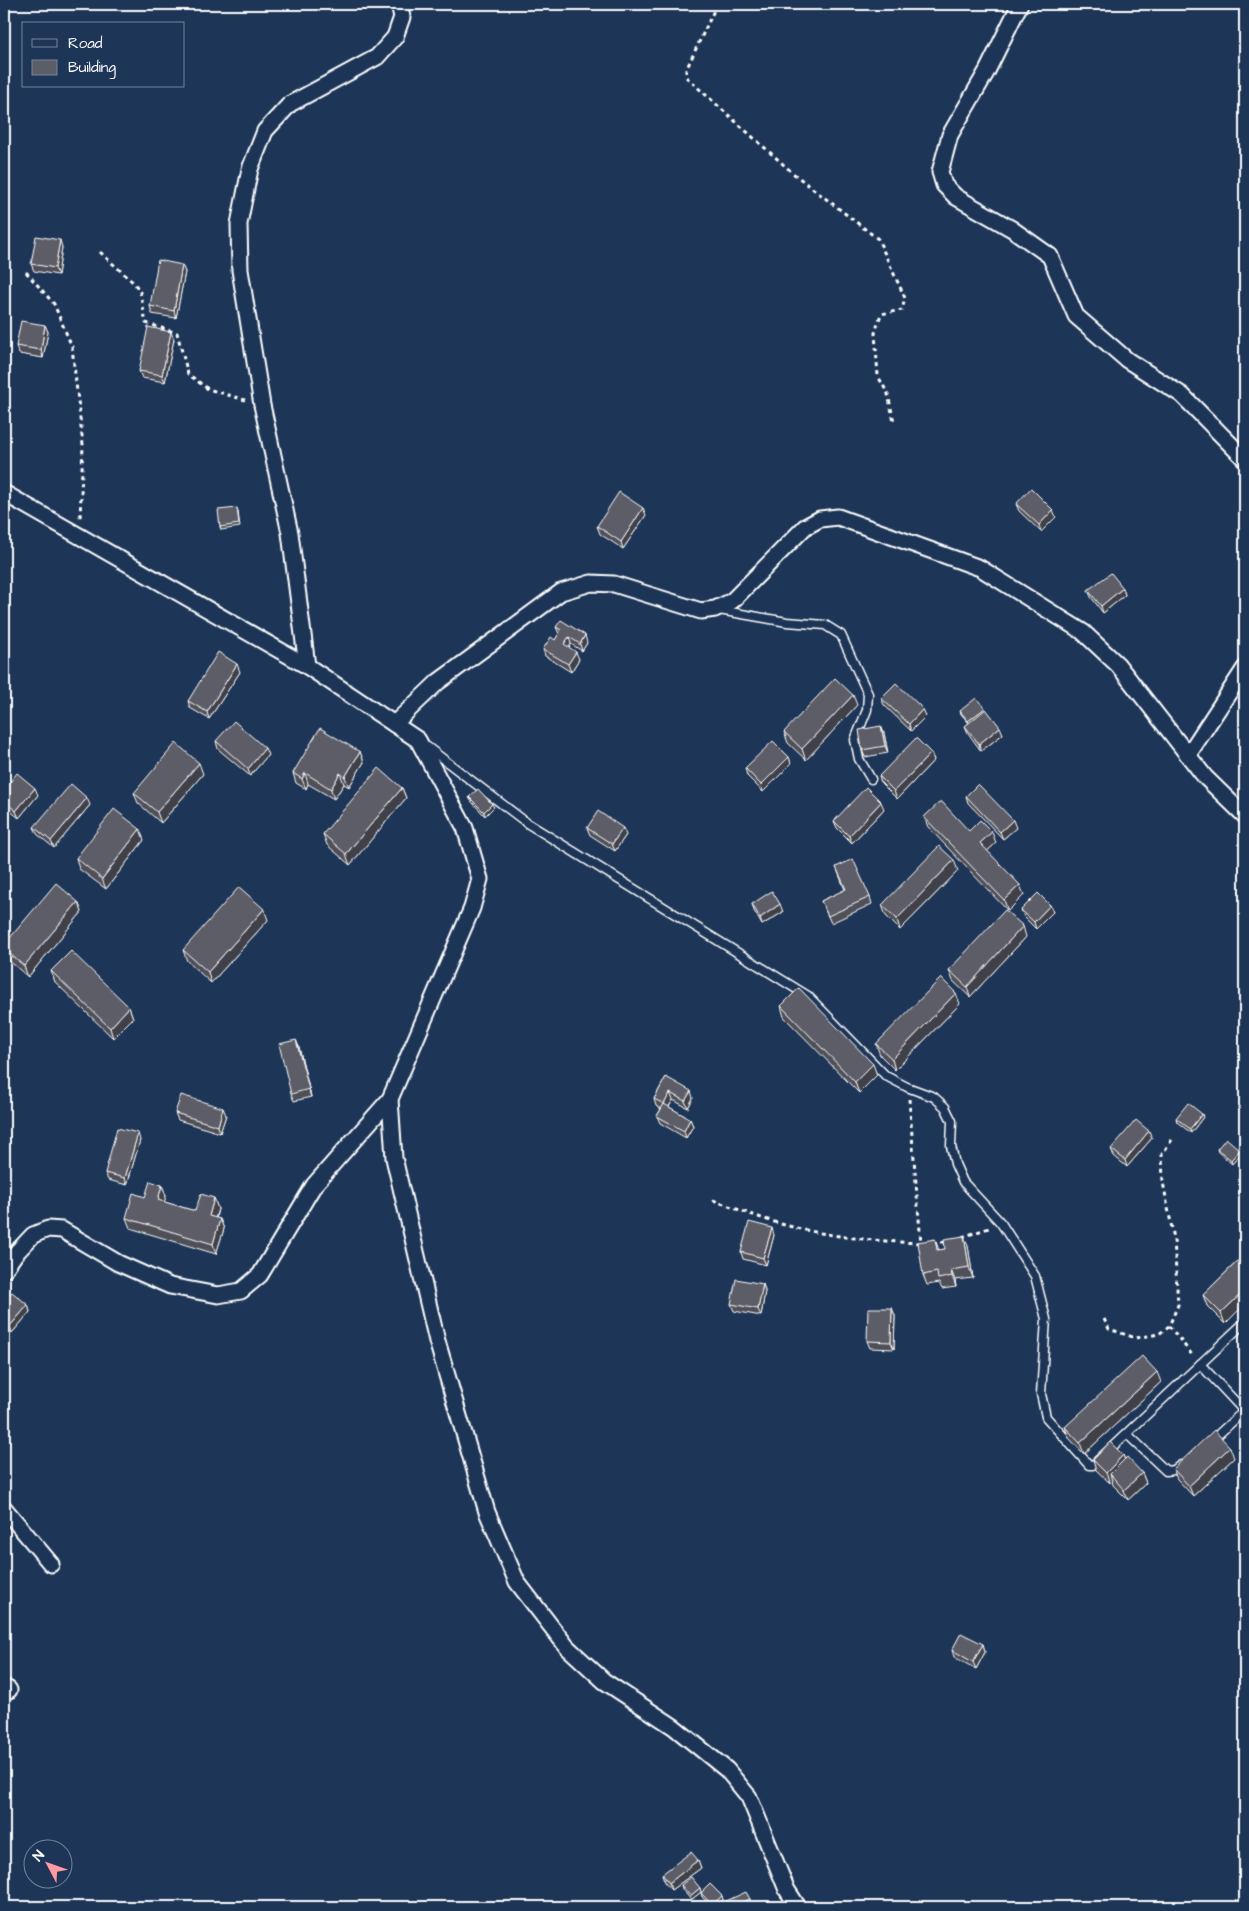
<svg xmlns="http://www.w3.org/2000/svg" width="1249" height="1911" font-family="'Architects Daughter',sans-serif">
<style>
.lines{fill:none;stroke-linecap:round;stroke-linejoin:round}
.lane-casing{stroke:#fff;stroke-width:11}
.street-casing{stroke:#fff;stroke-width:19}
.path{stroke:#fff;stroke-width:3;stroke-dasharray:4 4;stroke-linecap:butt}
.lane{stroke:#1d3557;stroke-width:8}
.street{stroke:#1d3557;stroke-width:15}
.wall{fill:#505059;stroke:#fff}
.shaded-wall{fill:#414148;stroke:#fff}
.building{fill:#5d5d67;stroke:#fff}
</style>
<rect width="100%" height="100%" fill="#1d3557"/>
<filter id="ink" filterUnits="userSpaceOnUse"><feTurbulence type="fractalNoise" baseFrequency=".02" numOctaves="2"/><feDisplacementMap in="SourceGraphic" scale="10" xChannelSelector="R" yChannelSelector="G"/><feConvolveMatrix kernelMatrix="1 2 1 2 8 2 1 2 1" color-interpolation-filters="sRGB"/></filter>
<g filter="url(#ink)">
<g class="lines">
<defs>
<g id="lane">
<polyline points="719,610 787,622 825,625 841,635 868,694 867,710 855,740 859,759 871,779"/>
<polyline points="426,746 527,823 808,996 886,1076 907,1087 934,1097 945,1107 952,1121 951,1146 955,1164 963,1182 1001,1223 1035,1276 1046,1319 1041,1394 1046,1417 1089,1465 1093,1465 1245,1322"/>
<polyline points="1200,1364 1245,1412"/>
<polyline points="1127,1434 1166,1471 1174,1470 1181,1465"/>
<polyline points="1211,1441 1244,1411"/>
</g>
<g id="street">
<polyline points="1020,4 987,71 950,135 940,172 944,185 956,197 1012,229 1050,256 1076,316 1127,360 1182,395 1245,459"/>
<polyline points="4,493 307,666 418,740 465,828 480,879 472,908 390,1099 394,1158 437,1341 487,1512 517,1582 567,1647 604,1681 674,1727 727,1770 749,1797 787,1890 798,1907"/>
<polyline points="307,666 290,533 262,405 240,270 239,224 250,169 265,131 290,104 377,57 395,37 402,17 399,4"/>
<polyline points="394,724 438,682 561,592 591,583 614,584 701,611 715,609 732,601 805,527 820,519 838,517 980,568 1083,632 1118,665 1205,777 1245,816"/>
<polyline points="1188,755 1245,668"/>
<polyline points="4,1270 15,1254 33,1235 48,1229 62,1230 118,1263 170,1286 218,1295 241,1291 260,1275 314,1185 390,1099"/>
<polyline points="4,1508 51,1564"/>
<polyline points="4,1687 9,1690"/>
</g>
</defs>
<use href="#lane" class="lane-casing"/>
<use href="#street" class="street-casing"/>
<g class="path">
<polyline points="717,4 686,70 686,77 794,174 878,239 905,298 902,310 881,314 875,333 878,376 888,394 894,422"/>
<polyline points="100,252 135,284 140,292 146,323 177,333 188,374 208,389 245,400"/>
<polyline points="26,272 54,304 72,347 83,445 80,519"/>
<polyline points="909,1099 921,1243"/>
<path d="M713 1200C732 1207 751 1215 771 1221 819 1236 871 1241 921 1243"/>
<polyline points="962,1237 989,1228"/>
<polyline points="933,1242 946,1242"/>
<polyline points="1104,1319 1109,1329 1136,1338 1159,1334 1169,1326 1178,1305 1174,1239 1163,1182 1162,1154 1174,1137"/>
<polyline points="1169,1326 1193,1356"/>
</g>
<use href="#lane" class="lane"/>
<use href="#street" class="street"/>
</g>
<g class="wall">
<polygon points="62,247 58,275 34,271 31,264"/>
<polygon points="182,265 185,272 176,318 152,314 150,306"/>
<polygon points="45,325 48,332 43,358 19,354 16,346"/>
<polygon points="174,339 165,382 142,378 139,371"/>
<polygon points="1016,504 1056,517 1041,532 1019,511"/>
<polygon points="237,508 238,511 240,527 221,530 220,527"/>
<polygon points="646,515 623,549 600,534 597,526"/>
<polygon points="1123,588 1125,595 1103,613 1091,597 1088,590"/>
<polygon points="556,627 587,643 582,651 571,644 569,648 579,659 571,672 545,656 543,649 555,640 559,634"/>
<polygon points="240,672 209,719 190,708 188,701"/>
<polygon points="881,698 926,716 911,731 884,705"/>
<polygon points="857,705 806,760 788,743 784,732"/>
<polygon points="985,708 1003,734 981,751 968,733 965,726 969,723 961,714 960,711"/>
<polygon points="881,726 884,733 888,753 865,757 862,750"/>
<polygon points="216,741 268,755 250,776 218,749"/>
<polygon points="360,752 364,762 349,787 344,784 334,799 308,784 306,789 296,783 293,773"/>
<polygon points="931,753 934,760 897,799 881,783 879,776"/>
<polygon points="789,757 791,764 763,792 747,776 745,768"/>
<polygon points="203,774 161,823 138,803 134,793"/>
<polygon points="402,788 406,798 350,865 327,845 323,834"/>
<polygon points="4,790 38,795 19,818 4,806"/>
<polygon points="966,796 1016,828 1003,839 968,803"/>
<polygon points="469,797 494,807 485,816 471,801"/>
<polygon points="90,805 54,848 37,834 34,827"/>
<polygon points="884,809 852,843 837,828 834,821"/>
<polygon points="924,817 969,831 996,843 987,851 1024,895 1008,911 928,827"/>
<polygon points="587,828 626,835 615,851 590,835"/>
<polygon points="144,840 106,889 79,869 76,858"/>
<polygon points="836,867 870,897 872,904 831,923 821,901 845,890"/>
<polygon points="958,871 900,930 886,916 882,905"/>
<polygon points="78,902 82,912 28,977 6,958 4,953 4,945"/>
<polygon points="752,904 783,912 762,925 754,911"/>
<polygon points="1050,905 1053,912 1036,929 1024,917 1021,910"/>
<polygon points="268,920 211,983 187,961 183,950"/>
<polygon points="1026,937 970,997 953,981 949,970"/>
<polygon points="51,971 129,1007 133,1018 113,1038 55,982"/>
<polygon points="960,1004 895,1070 880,1055 876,1044"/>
<polygon points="781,1006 877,1075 859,1093 784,1017"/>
<polygon points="296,1040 299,1047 311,1097 294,1101 291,1094"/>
<polygon points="666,1077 693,1098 688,1108 673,1100 669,1107 690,1119 693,1126 686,1138 660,1123 657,1116 661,1109 656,1106 654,1099"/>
<polygon points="175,1113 226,1115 220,1133 178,1120"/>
<polygon points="1203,1117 1191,1133 1177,1122 1176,1118"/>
<polygon points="1152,1138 1127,1167 1114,1156 1111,1149"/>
<polygon points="140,1140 127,1185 108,1180 105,1173"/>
<polygon points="1217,1149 1241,1154 1232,1164 1218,1152"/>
<polygon points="162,1185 166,1196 164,1202 195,1211 214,1198 218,1209 216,1218 220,1219 224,1229 216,1254 130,1228 126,1218 145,1197"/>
<polygon points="774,1235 766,1265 743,1259 741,1252"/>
<polygon points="968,1246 973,1278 955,1280 956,1287 942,1289 939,1283 927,1285 923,1275 939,1250"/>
<polygon points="1245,1254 1245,1304 1225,1324 1207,1306 1203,1295"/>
<polygon points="763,1284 765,1291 761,1316 734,1311 731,1304"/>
<polygon points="4,1301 28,1305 30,1312 12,1333 4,1326"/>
<polygon points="892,1308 895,1316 894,1349 870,1348 867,1341"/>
<polygon points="1161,1382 1084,1454 1069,1438 1065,1427"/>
<polygon points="1123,1455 1125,1460 1142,1473 1146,1483 1128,1500 1113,1485 1112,1481 1110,1483 1096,1470 1093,1460"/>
<polygon points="1234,1458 1193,1496 1177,1479 1173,1469"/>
<polygon points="983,1644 985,1652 976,1669 954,1657 952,1650"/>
<polygon points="698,1860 701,1868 671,1890 664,1882 662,1874"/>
<polygon points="681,1885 700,1888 701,1892 691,1900 682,1889"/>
<polygon points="701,1893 722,1896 723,1900 715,1907 712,1907 702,1897"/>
<polygon points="750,1899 751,1902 740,1907 726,1907"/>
</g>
<g class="shaded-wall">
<polygon points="60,240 62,247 58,275 55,268"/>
<polygon points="182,265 185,272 176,318 174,311"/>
<polygon points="45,325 48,332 43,358 41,350"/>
<polygon points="171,332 174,339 165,382 162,375"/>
<polygon points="643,508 646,515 623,549 621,542"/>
<polygon points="1053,510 1056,517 1041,532 1039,525"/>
<polygon points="1123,588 1125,595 1103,613 1101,606"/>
<polygon points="585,635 587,643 582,651 580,644"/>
<polygon points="569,637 571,644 567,652 564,644"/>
<polygon points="576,652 579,659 571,672 568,664"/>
<polygon points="237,664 240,672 209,719 207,712"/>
<polygon points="853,695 857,705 806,760 802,749"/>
<polygon points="985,708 986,711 969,725 968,721"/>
<polygon points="923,709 926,716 911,731 909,724"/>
<polygon points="881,726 884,733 888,753 885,746"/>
<polygon points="1000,727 1003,734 981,751 979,744"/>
<polygon points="265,748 268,755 250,776 248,769"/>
<polygon points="360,752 364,762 349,787 345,777"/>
<polygon points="931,753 934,760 897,799 894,791"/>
<polygon points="789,757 791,764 763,792 761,785"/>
<polygon points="199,763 203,774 161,823 157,812"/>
<polygon points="305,773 308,784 306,789 302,779"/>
<polygon points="340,773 344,784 334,799 331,789"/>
<polygon points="35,788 38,795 19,818 16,811"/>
<polygon points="402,788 406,798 350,865 346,854"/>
<polygon points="87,798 90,805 54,848 51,841"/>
<polygon points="881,802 884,809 852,843 849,836"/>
<polygon points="492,804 494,807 485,816 484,812"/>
<polygon points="1013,820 1016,828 1003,839 1000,832"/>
<polygon points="623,828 626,835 615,851 612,844"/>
<polygon points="140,829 144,840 106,889 102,879"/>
<polygon points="992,832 996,843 984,854 980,843"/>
<polygon points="954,860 958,871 900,930 897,919"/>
<polygon points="1020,885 1024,895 1008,911 1004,900"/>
<polygon points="78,902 82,912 28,977 24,966"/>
<polygon points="780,904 783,912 762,925 760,918"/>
<polygon points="1050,905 1053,912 1036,929 1034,922"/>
<polygon points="264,909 268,920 211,983 208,972"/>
<polygon points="1023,926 1026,937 970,997 967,987"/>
<polygon points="956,993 960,1004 895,1070 892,1059"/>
<polygon points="129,1007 133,1018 113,1038 110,1028"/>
<polygon points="296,1040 299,1047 311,1097 309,1089"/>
<polygon points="873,1064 877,1075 859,1093 855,1082"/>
<polygon points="691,1091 693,1098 688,1108 685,1101"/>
<polygon points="670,1093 673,1100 666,1111 664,1104"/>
<polygon points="223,1108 226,1115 220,1133 218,1126"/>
<polygon points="1202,1114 1203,1117 1191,1133 1190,1129"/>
<polygon points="690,1119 693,1126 686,1138 684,1131"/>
<polygon points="1149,1131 1152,1138 1127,1167 1125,1160"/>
<polygon points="138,1133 140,1140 127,1185 125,1178"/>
<polygon points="1240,1150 1241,1154 1232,1164 1231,1160"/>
<polygon points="162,1185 166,1196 162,1211 158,1200"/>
<polygon points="214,1198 218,1209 213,1226 209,1216"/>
<polygon points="220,1219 224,1229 216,1254 213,1244"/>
<polygon points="772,1228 774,1235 766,1265 763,1258"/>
<polygon points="964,1236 968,1246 973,1278 969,1267"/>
<polygon points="935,1239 939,1250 940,1261 937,1250"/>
<polygon points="951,1270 955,1280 956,1287 952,1276"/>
<polygon points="763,1284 765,1291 761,1316 758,1309"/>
<polygon points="1245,1290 1245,1304 1225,1324 1221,1313"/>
<polygon points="28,1305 30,1312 12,1333 10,1326"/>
<polygon points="892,1308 895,1316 894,1349 891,1342"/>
<polygon points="1157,1372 1161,1382 1084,1454 1080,1443"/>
<polygon points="1230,1447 1234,1458 1193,1496 1189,1486"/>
<polygon points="1123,1455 1127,1466 1110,1474 1112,1481 1110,1483 1106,1473"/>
<polygon points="1142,1473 1146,1483 1128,1500 1124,1490"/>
<polygon points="983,1644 985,1652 976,1669 973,1662"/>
<polygon points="698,1860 701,1868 671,1890 669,1883"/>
<polygon points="700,1888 701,1892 691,1900 690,1896"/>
<polygon points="722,1896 723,1900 715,1907 713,1907 712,1905"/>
</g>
<g class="building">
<polygon points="36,236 60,240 55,268 31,264"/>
<polygon points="158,260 182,265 174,311 150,306"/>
<polygon points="21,321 45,325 41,350 16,346"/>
<polygon points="148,327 171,332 162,375 139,371"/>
<polygon points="1031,488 1053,510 1039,525 1016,504"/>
<polygon points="619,492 643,508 621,542 597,526"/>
<polygon points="237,508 239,524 220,527 218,510"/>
<polygon points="1111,573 1123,588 1101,606 1088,590"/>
<polygon points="561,620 585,635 580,644 569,637 564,644 576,652 568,664 543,649 551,637 555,640 561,630 556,627"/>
<polygon points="218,652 237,664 207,712 188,701"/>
<polygon points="835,678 853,695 802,749 784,732"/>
<polygon points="896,683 923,709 909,724 881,698"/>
<polygon points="976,698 985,708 968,721 960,711"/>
<polygon points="986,709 1000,727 979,744 965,726"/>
<polygon points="234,721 265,748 248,769 216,741"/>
<polygon points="881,726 885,746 862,750 859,730"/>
<polygon points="320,728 360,752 345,777 340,773 331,789 305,773 302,779 293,773"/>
<polygon points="916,738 931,753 894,791 879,776"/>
<polygon points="773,741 789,757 761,785 745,768"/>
<polygon points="176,743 199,763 157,812 134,793"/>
<polygon points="379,768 402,788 346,854 323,834"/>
<polygon points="17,773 35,788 16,811 4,801 4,790"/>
<polygon points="71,784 87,798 51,841 34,827"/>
<polygon points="978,784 1013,820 1000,832 966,796"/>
<polygon points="866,787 881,802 849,836 834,821"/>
<polygon points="478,789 492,804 484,812 469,797"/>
<polygon points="941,801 969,831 980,820 992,832 980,843 1020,885 1004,900 924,817"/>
<polygon points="114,809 140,829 102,879 76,858"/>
<polygon points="598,811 623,828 612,844 587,828"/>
<polygon points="939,846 954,860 897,919 882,905"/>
<polygon points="853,859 870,897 828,916 821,901 846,889 836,867"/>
<polygon points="56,883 78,902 24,966 4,949 4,945"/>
<polygon points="239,887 264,909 208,972 183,950"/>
<polygon points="772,891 780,904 760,918 752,904"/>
<polygon points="1038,893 1050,905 1034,922 1021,910"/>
<polygon points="1005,910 1023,926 967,987 949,970"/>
<polygon points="71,951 129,1007 110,1028 51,971"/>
<polygon points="941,978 956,993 892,1059 876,1044"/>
<polygon points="799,988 873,1064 855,1082 781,1006"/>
<polygon points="296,1040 309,1089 291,1094 279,1044"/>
<polygon points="666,1077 691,1091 685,1101 670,1093 664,1104 654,1099"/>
<polygon points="181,1095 223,1108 218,1126 175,1113"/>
<polygon points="1188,1103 1202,1114 1190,1129 1176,1118"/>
<polygon points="664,1104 690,1119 684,1131 657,1116"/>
<polygon points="1136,1120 1149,1131 1125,1160 1111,1149"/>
<polygon points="117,1128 138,1133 125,1178 105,1173"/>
<polygon points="1226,1138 1240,1150 1231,1160 1217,1149"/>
<polygon points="150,1181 162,1185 158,1200 195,1211 201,1194 214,1198 209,1216 220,1219 213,1244 126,1218 133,1193 145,1197"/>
<polygon points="749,1222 772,1228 763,1258 741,1252"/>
<polygon points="964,1236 969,1267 951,1270 952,1276 938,1279 937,1272 923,1275 918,1242 935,1239 937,1250 945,1249 944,1239"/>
<polygon points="1245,1254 1245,1290 1221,1313 1203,1295"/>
<polygon points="736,1279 763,1284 758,1309 731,1304"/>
<polygon points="12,1292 28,1305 10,1326 4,1321 4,1301"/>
<polygon points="868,1308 892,1308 891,1342 867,1341"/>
<polygon points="1142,1356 1157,1372 1080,1443 1065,1427"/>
<polygon points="1214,1430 1230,1447 1189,1486 1173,1469"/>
<polygon points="1110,1442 1123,1455 1106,1473 1093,1460"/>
<polygon points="1127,1457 1142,1473 1124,1490 1110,1474"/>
<polygon points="961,1633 983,1644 973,1662 952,1650"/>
<polygon points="691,1852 698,1860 669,1883 662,1874"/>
<polygon points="691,1877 700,1888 690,1896 681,1885"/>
<polygon points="710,1884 722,1896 712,1905 701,1893"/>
<polygon points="746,1892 750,1899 731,1907 726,1907 724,1902"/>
</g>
</g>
<rect width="1249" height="1911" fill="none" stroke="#1d3557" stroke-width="20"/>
<rect x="10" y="10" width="1229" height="1891" fill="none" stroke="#fff" stroke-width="2" filter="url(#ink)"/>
<rect x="22" y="22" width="162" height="65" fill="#1d3557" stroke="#77869a"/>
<rect x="32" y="39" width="25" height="8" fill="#1d3557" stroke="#77869a"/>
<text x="68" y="48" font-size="15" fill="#ffffff">Road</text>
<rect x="32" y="60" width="25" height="15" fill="#5d5d67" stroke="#77869a"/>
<text x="68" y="72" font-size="15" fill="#ffffff">Building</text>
<g transform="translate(48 1864) rotate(311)"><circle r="24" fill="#1d3557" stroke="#77869a"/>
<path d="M0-4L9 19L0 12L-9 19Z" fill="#ff9aa2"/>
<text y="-8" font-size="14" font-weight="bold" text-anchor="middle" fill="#ffffff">N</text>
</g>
</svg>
